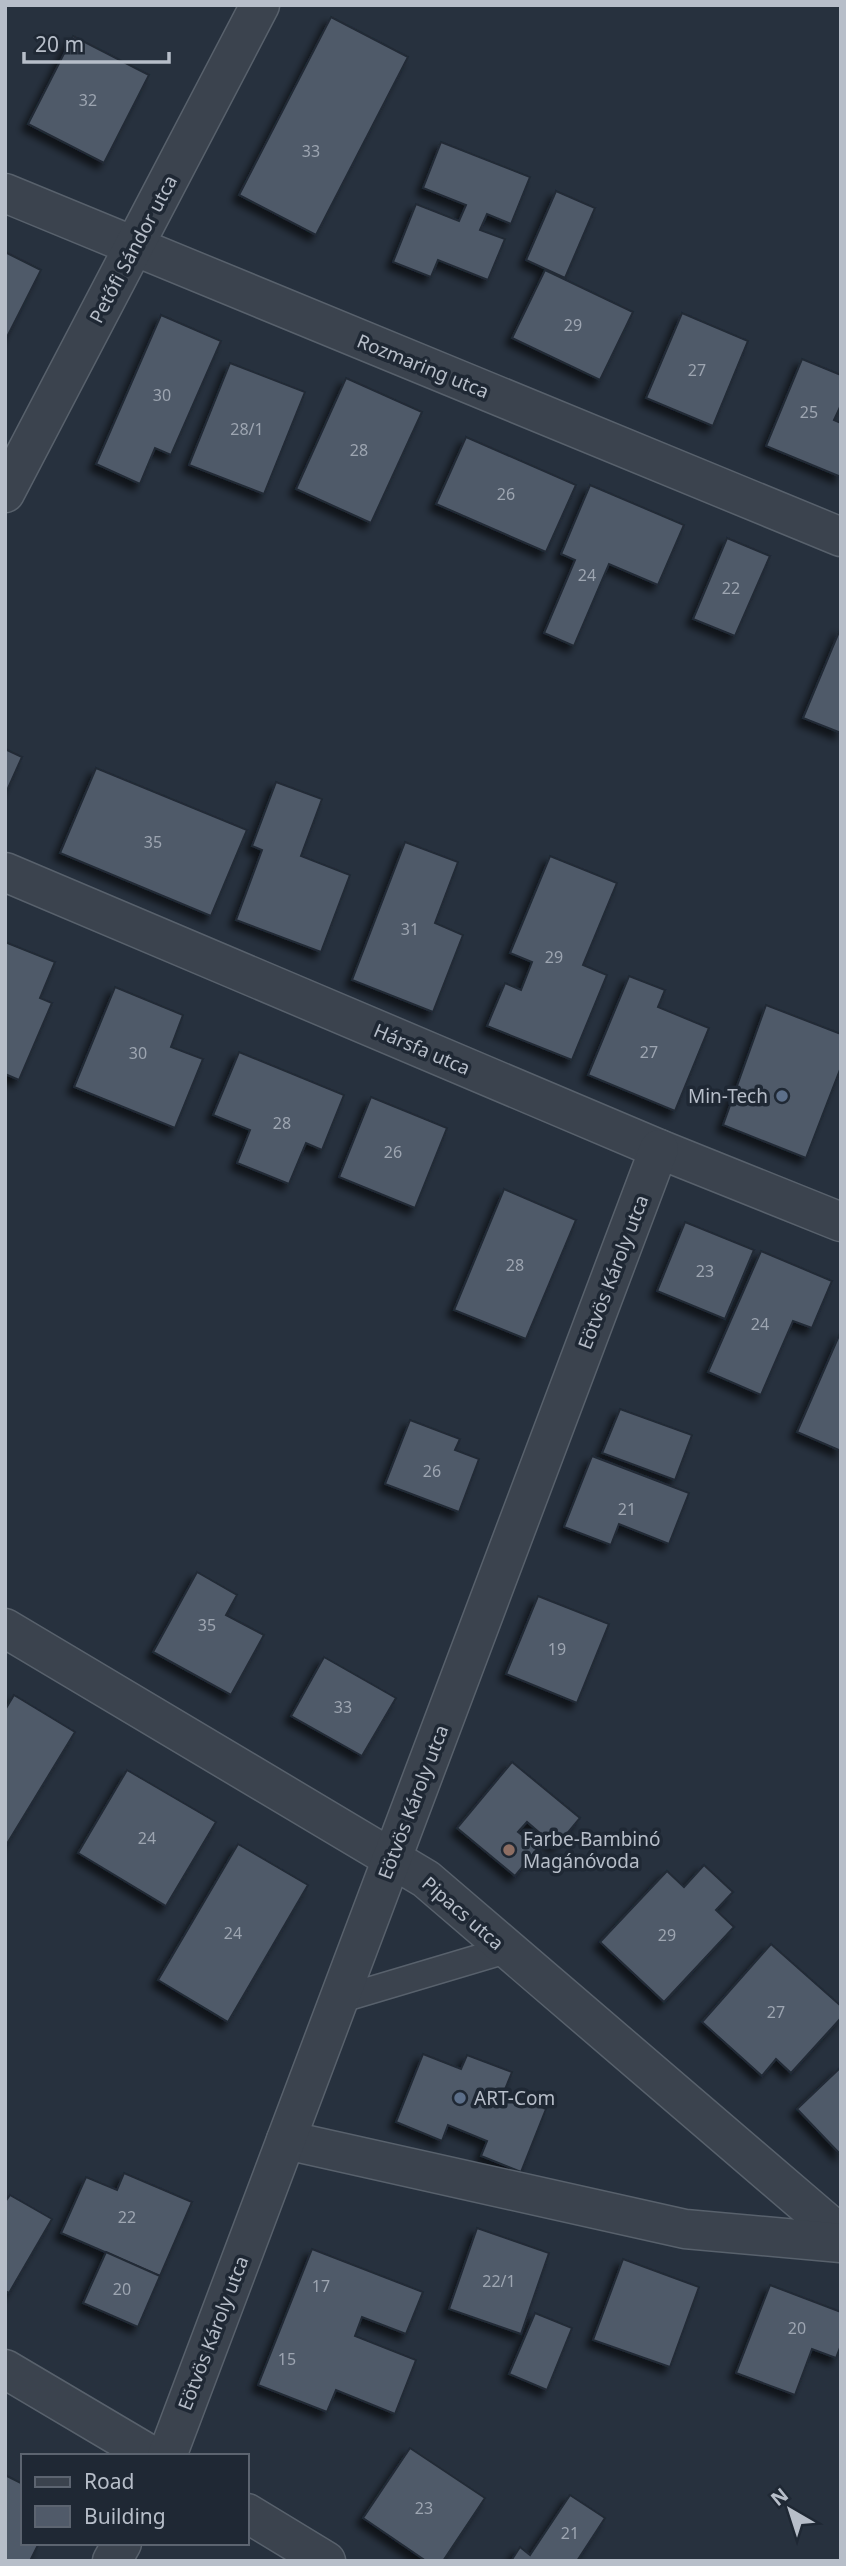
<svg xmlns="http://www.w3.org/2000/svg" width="846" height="2566" font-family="'Noto Sans',sans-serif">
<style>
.building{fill:#505a69;stroke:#212a36;stroke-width:2;filter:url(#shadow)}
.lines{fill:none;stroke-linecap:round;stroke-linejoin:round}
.lane-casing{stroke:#58616c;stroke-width:29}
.street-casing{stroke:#58616c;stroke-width:41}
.lane{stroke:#3b434e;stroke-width:26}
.street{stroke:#3b434e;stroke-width:38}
.service-dot{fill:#5c6f8a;stroke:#1f2834;stroke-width:2.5}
.education-dot{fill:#8d6e63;stroke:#1f2834;stroke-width:2.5}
.labels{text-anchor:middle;stroke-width:7;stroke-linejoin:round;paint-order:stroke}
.number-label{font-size:16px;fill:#9da5b1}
.street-label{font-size:19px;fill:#b7bec9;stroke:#1f2834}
.poi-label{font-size:19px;fill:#b7bec9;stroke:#1f2834;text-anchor:start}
</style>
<defs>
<filter id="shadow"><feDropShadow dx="-6" dy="6" stdDeviation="3.5" flood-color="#0009"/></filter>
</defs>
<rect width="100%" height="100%" fill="#27313e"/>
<g class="building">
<polygon points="331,17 408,57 316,235 239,195"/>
<polygon points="73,36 149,75 104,163 28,124"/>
<polygon points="441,142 530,177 511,224 487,214 480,230 505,239 488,280 438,260 431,277 393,262 416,204 459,221 466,205 423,188"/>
<polygon points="556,191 595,208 565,278 526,260"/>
<polygon points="5,252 41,270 5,341"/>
<polygon points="545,270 633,312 600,380 512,338"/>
<polygon points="682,313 748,341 713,426 646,398"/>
<polygon points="161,315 221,341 171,455 155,448 140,484 96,464"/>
<polygon points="802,359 841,375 841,405 834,420 841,423 841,477 766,446"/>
<polygon points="230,363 305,392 264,494 189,465"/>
<polygon points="346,378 422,412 371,523 296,489"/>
<polygon points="466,437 576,485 546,552 436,504"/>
<polygon points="590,485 684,525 658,585 609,564 574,646 544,633 575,560 561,554"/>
<polygon points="727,538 770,556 735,636 693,619"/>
<polygon points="841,627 841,733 803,718"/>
<polygon points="5,749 22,757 5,795"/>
<polygon points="96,768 247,830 211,916 60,853"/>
<polygon points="276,782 322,799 301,856 350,875 321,952 236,920 262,850 252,846"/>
<polygon points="405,842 458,862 435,923 463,935 433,1012 352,980"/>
<polygon points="550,856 617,883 583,965 607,975 572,1060 487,1026 505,983 521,990 532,962 510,953"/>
<polygon points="5,942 55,962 40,998 52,1003 19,1080 5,1074"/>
<polygon points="629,976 665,990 658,1007 709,1028 675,1111 588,1075"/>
<polygon points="115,987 183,1015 171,1047 203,1059 175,1128 74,1087"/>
<polygon points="766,1005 841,1034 841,1067 806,1158 723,1125"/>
<polygon points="239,1052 344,1095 322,1150 306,1143 289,1184 237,1163 250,1130 213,1115"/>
<polygon points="371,1097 447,1128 415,1208 339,1177"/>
<polygon points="504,1189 576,1220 526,1339 454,1310"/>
<polygon points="685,1222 754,1250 725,1319 657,1291"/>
<polygon points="761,1251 832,1281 812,1328 793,1321 761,1395 708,1372"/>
<polygon points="841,1331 841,1451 797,1432"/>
<polygon points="620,1409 692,1435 675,1480 602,1453"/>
<polygon points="410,1420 460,1439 455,1450 479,1459 459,1512 385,1484"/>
<polygon points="592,1456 689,1493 669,1544 619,1524 611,1545 564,1527"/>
<polygon points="197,1572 237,1595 226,1615 264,1635 231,1695 153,1652"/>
<polygon points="538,1596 609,1624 577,1703 506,1674"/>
<polygon points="324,1657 396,1698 362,1756 291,1716"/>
<polygon points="14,1695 75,1732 5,1847 5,1710"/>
<polygon points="512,1762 580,1818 556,1847 527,1822 518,1832 538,1848 515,1876 457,1828"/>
<polygon points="127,1770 216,1822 166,1906 78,1853"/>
<polygon points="238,1844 308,1885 228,2022 158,1980"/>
<polygon points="704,1865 733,1892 716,1910 734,1927 664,2002 600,1942 667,1871 684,1887"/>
<polygon points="771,1944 841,2006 841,2018 791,2073 776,2059 762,2076 702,2022"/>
<polygon points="423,2054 461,2069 467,2055 512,2072 504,2092 546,2109 521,2172 481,2156 487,2141 448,2125 442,2141 396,2122"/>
<polygon points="841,2067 841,2155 797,2109"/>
<polygon points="124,2173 192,2202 160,2276 61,2233 86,2177 117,2190"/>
<polygon points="10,2195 52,2219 9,2293 5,2291 5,2202"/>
<polygon points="477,2228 549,2253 521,2334 449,2309"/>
<polygon points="312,2249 423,2292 406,2334 362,2317 355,2336 416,2360 395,2414 336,2390 327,2412 258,2385"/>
<polygon points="106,2252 160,2276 138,2327 83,2303"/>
<polygon points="623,2259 699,2287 670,2367 593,2340"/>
<polygon points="770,2285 841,2312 841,2345 836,2358 812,2349 795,2395 736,2373"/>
<polygon points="535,2313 572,2328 547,2390 509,2374"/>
<polygon points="410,2448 485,2498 443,2561 426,2561 363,2518"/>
<polygon points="5,2475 23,2484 23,2543 39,2543 30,2561 5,2561"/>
<polygon points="570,2495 605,2518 577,2561 511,2561 520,2547 530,2555"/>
</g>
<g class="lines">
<defs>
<polyline id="lane" points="338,2000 506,1950"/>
<g id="street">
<polyline points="5,193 841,537"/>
<polyline points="5,493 260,5"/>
<polyline points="5,872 659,1149 841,1222"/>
<polyline points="5,1628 426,1879 827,2223 841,2239"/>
<polyline points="286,2140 685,2229 841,2243"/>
<polyline points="5,2369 152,2456"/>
<polyline points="167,2456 659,1149"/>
<polyline points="247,2513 326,2561"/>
<polyline points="112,2561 122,2543"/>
</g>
</defs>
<use href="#lane" class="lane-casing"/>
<use href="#street" class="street-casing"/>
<use href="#lane" class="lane"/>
<use href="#street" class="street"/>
</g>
<g class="service-dot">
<circle cx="782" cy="1096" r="7"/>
<circle cx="460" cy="2098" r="7"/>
</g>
<circle class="education-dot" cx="509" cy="1850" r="7"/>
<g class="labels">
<g class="number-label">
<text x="88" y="106">32</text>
<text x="311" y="157">33</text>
<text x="573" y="331">29</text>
<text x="697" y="376">27</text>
<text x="162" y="401">30</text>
<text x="809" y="418">25</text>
<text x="247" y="435">28/1</text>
<text x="359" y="456">28</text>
<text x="506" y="500">26</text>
<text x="587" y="581">24</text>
<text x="731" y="594">22</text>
<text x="153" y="848">35</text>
<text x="410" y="935">31</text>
<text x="554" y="963">29</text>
<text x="649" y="1058">27</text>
<text x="138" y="1059">30</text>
<text x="282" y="1129">28</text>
<text x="393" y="1158">26</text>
<text x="515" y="1271">28</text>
<text x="705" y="1277">23</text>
<text x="760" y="1330">24</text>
<text x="432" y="1477">26</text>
<text x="627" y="1515">21</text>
<text x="207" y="1631">35</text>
<text x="557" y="1655">19</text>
<text x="343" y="1713">33</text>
<text x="147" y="1844">24</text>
<text x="233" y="1939">24</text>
<text x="667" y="1941">29</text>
<text x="776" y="2018">27</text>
<text x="127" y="2223">22</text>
<text x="499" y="2287">22/1</text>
<text x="321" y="2292">17</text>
<text x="122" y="2295">20</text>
<text x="797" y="2334">20</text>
<text x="287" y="2365">15</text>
<text x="424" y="2514">23</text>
<text x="570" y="2539">21</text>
</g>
<g class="street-label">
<text transform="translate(133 249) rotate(-62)" y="7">Petőfi Sándor utca</text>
<text transform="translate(423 366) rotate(22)" y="7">Rozmaring utca</text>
<text transform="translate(422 1049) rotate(23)" y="7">Hársfa utca</text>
<text transform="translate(613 1272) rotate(-69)" y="7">Eötvös Károly utca</text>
<text transform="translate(413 1802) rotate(-69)" y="7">Eötvös Károly utca</text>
<text transform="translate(463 1913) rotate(41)" y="7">Pipacs utca</text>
<text transform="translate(213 2333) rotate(-69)" y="7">Eötvös Károly utca</text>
</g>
<g class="poi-label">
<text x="768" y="1103" text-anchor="end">Min-Tech</text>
<text x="523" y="1846">Farbe-Bambinó<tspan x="523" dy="22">Magánóvoda</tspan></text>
<text x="474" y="2105">ART-Com</text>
</g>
</g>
<rect width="846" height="2566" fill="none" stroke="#b7bec9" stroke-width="14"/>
<rect x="21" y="2454" width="228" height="91" fill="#1f2834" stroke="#5c6470" stroke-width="2"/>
<rect x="35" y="2477" width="35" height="10" fill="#3b434e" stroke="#5c6470" stroke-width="2"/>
<text x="84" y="2489" font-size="21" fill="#b7bec9">Road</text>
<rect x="35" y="2506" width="35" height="21" fill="#505a69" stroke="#5c6470" stroke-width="2"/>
<text x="84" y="2524" font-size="21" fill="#b7bec9">Building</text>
<g transform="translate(790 2510) rotate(321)" stroke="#1f2834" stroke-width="5" paint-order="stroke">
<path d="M0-5L12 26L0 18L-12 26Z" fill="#b7bec9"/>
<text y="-10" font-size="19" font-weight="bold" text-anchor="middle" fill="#b7bec9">N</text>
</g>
<path d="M24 52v10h145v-10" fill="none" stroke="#b7bec9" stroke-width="3.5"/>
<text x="35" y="52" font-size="21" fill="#b7bec9" stroke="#1f2834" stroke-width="5" paint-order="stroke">20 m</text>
</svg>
